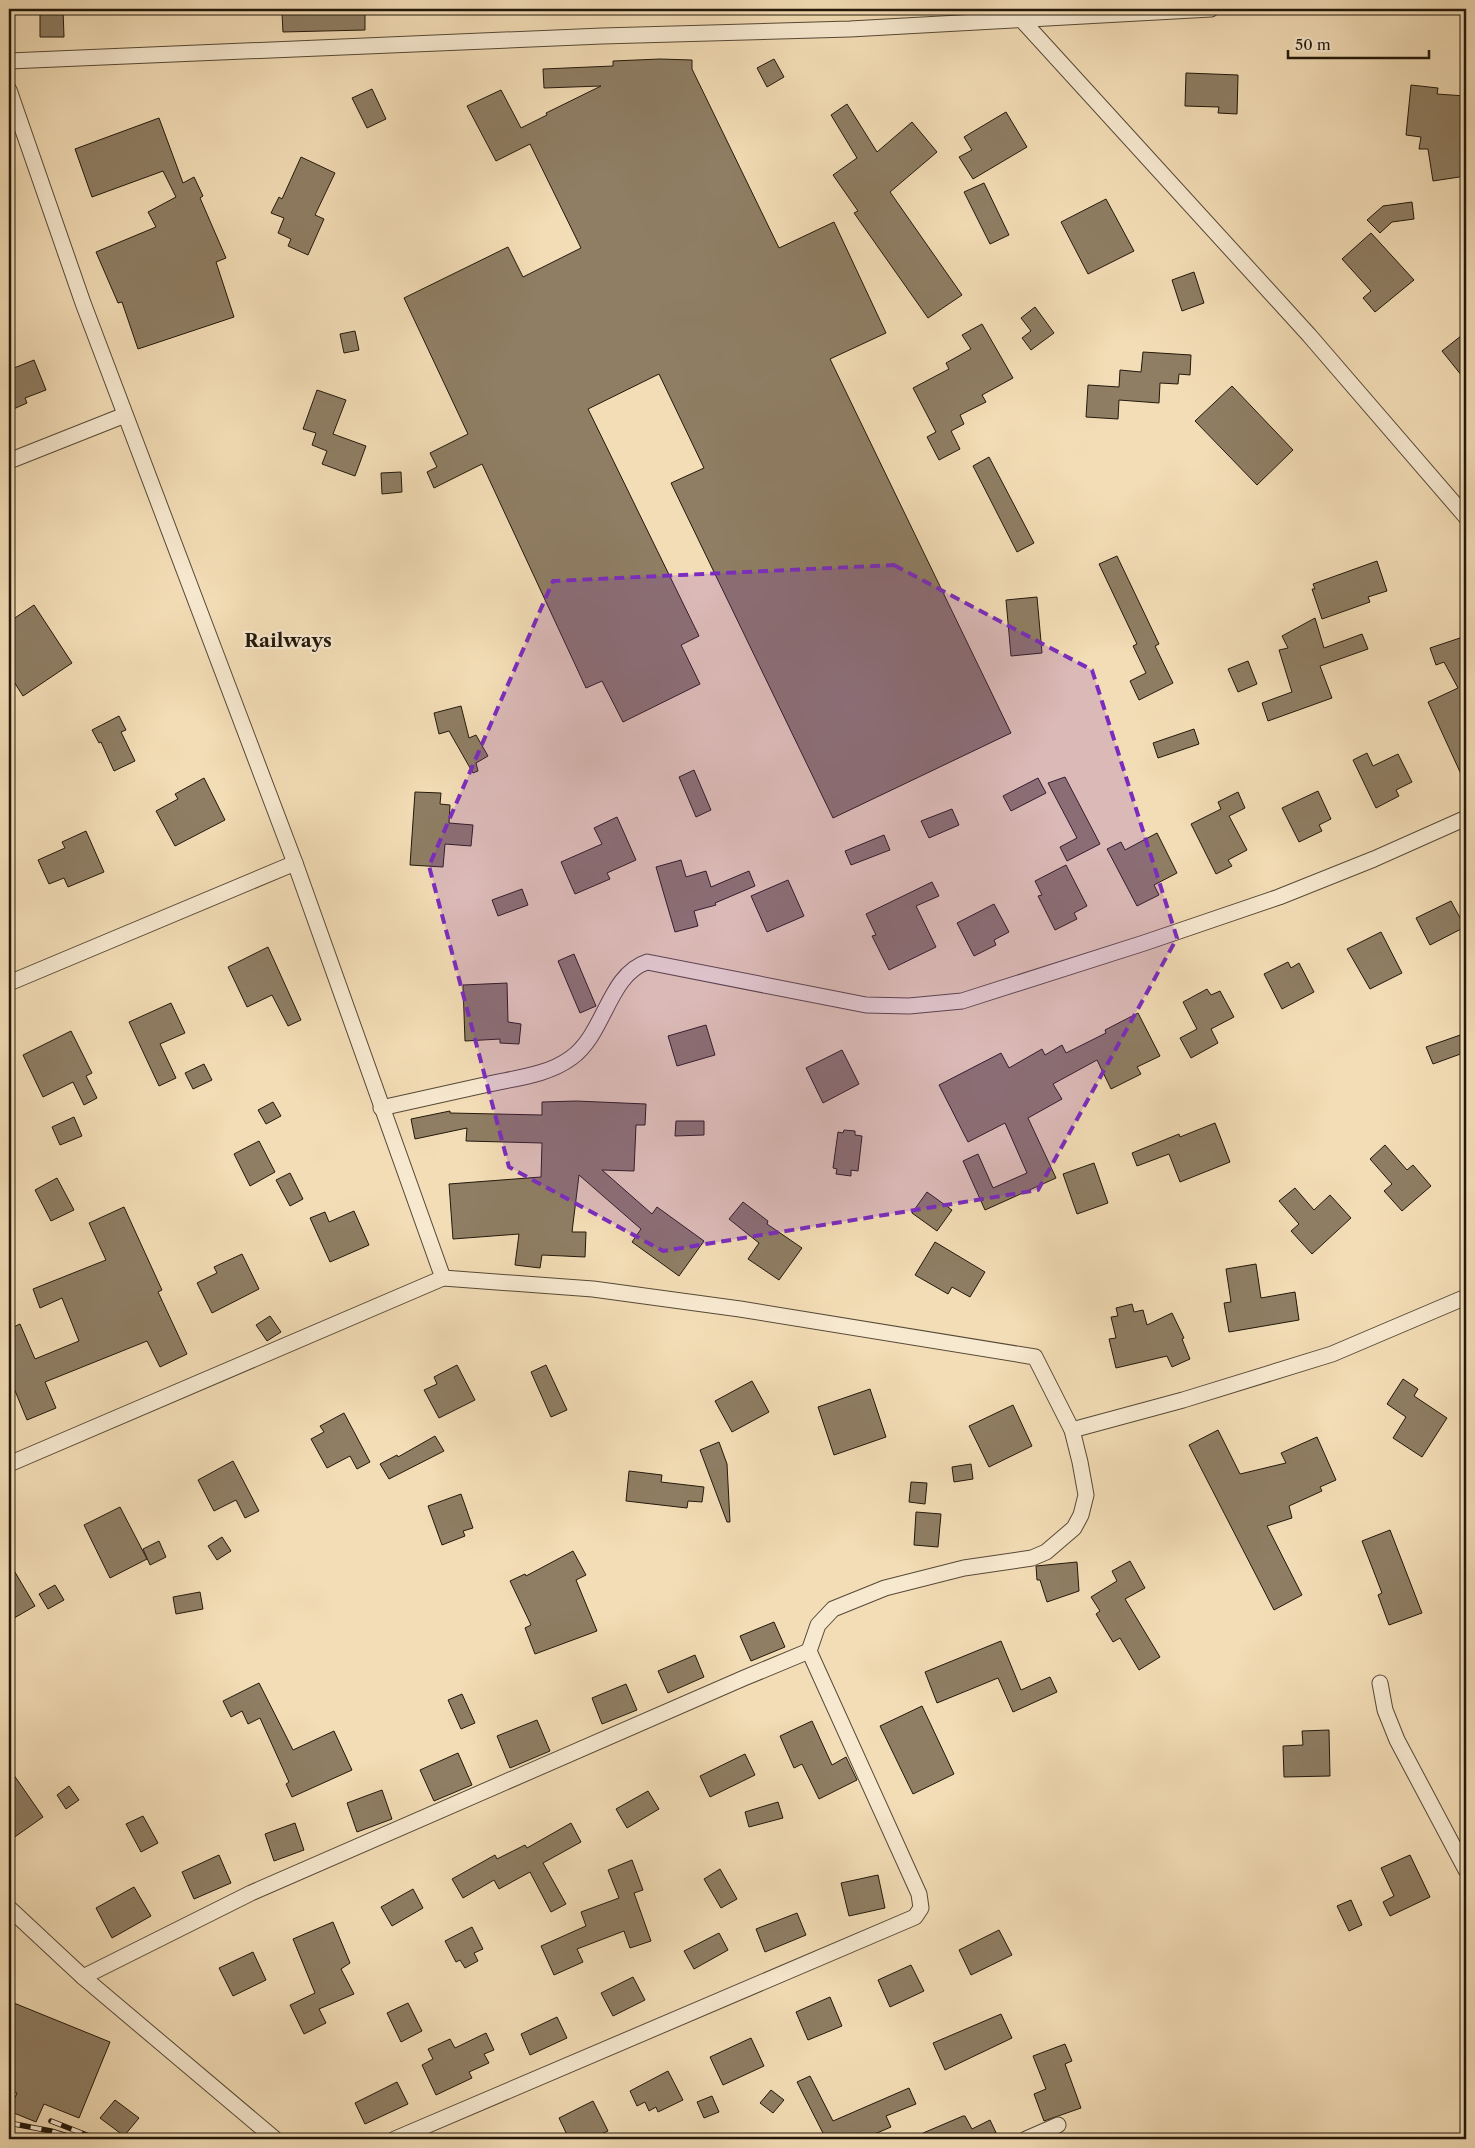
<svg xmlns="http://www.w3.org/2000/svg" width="1475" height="2148" font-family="'Libre Caslon Text',serif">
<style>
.building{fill:#8f7e64;stroke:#23180b}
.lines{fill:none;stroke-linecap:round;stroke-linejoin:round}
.street-casing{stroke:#574936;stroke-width:17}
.street{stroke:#f7e9d0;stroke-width:15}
.rail-casing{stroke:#23180b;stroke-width:5.5}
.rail{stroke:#f7e9d0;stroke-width:4;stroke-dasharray:11;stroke-linecap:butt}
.marked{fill:#7b2cbf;fill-opacity:0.2;stroke:#7b2cbf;stroke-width:4;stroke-dasharray:10 6;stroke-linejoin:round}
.labels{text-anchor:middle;stroke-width:4.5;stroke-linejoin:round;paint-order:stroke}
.neighbourhood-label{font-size:19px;font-weight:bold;fill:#23180b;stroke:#f7e9d0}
</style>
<rect width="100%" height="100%" fill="#f3ddb6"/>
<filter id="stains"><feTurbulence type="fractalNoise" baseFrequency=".004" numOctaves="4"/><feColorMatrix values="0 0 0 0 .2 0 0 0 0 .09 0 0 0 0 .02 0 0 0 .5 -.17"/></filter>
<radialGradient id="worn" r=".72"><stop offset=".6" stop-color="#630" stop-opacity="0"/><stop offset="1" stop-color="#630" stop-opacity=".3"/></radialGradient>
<g class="building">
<polygon points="40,9 63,9 64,37 40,37"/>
<polygon points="365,12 365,30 283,32 282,14"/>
<polygon points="660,59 692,60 692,69 779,248 834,222 886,333 830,359 1011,733 833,818 671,483 704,468 659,374 588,409 699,636 681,645 700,684 623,722 602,681 586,688 482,464 434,488 427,472 437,467 430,453 468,434 404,298 508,247 523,277 581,248 530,144 496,161 467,106 501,90 521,128 547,115 546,113 601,86 544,88 543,69 613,66 613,61"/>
<polygon points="774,59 784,77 767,87 757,68"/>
<polygon points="1186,73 1238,75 1237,114 1218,113 1219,107 1185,106"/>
<polygon points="1411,85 1438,88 1437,94 1465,96 1464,109 1466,110 1466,176 1433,181 1428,149 1419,149 1421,137 1406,135"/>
<polygon points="372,89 386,119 367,128 352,98"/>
<polygon points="847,104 877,152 912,122 937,152 890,192 962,295 928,318 854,213 858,211 833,175 857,158 831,115"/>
<polygon points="1006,112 1027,147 973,179 959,157 972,150 964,137"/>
<polygon points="159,118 183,183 194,177 203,196 200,198 226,258 216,262 234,317 138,349 122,302 118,303 96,252 156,227 148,212 176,197 163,171 92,197 75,149"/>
<polygon points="301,157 335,173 315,215 324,219 308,255 288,246 291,239 278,233 284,218 271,213 279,197 282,199"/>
<polygon points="984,183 1009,235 990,244 964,192"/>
<polygon points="1106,199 1134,251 1088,274 1061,222"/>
<polygon points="1412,202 1414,219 1392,222 1380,233 1367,220 1383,206"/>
<polygon points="1371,233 1414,280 1375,312 1363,298 1371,291 1342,259"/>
<polygon points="1194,272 1204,303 1182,311 1172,280"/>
<polygon points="1035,307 1054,333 1031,350 1022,338 1031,331 1021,318"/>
<polygon points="982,324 1013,378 982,395 986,402 960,415 964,424 951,431 960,449 939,460 927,437 936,432 913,388 949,369 946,363 971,349 962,335"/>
<polygon points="355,331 359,350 344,353 340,334"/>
<polygon points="1466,332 1466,381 1442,351"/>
<polygon points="1143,352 1191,355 1190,375 1179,374 1178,384 1160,383 1159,403 1119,400 1118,419 1086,417 1088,385 1119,387 1120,370 1141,372"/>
<polygon points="34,360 46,390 25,398 27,403 9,411 9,370"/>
<polygon points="1232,386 1293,450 1257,485 1195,421"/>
<polygon points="317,390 346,400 333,434 366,446 355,476 322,464 327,451 312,445 316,433 303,429"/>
<polygon points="989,457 1034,543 1017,552 973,466"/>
<polygon points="401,472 402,492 382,494 381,473"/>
<polygon points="1117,556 1159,644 1155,646 1173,683 1139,700 1130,681 1146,673 1133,646 1137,644 1099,564"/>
<polygon points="1377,561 1387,591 1368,597 1370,602 1322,619 1312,589 1315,589 1313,584"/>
<polygon points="1037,597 1042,653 1011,656 1006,600"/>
<polygon points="34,605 72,663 23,696 9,674 9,622"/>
<polygon points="1315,618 1324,648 1362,634 1368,649 1320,666 1332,698 1268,721 1262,703 1292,692 1279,650 1288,648 1282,636"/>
<polygon points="1466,636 1466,785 1428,702 1458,688 1444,662 1436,665 1430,648"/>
<polygon points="1248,661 1257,684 1238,692 1228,669"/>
<polygon points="461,706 469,738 476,735 488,756 476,763 478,771 473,773 449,731 439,734 434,713"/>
<polygon points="119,716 126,730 121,732 135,761 114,771 101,742 99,743 92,730"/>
<polygon points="1194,729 1199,744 1158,758 1153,743"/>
<polygon points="1367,753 1373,766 1398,754 1412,782 1396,790 1399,796 1376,808 1353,760"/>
<polygon points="694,770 711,810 696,817 679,777"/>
<polygon points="1065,777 1100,844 1067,861 1060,847 1077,838 1048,783"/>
<polygon points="204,778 225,820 175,846 156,811 178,799 175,794"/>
<polygon points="1038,778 1046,793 1011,811 1003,796"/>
<polygon points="1318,791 1331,819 1319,825 1322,831 1299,842 1282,808"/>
<polygon points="415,792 441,793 440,804 450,805 449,823 473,825 471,846 445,844 443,867 410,865"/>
<polygon points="1238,792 1245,808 1229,816 1247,850 1228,860 1232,866 1216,874 1191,824 1221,809 1218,802"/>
<polygon points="952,809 959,825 929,838 921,821"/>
<polygon points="617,817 636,860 607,873 610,879 575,894 561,862 602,844 594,828"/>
<polygon points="86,831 104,872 68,887 64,878 49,884 38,860 65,848 62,842"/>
<polygon points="1157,833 1177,873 1154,885 1159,895 1137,906 1107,849 1121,842 1125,850"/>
<polygon points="884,835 890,850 851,865 845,851"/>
<polygon points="681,860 686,877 706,871 711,887 749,871 755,886 715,903 716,905 694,911 698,926 675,932 656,867"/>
<polygon points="1066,865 1087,906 1074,913 1077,919 1055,930 1038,896 1042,895 1035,881"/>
<polygon points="788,880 804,916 767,932 751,896"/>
<polygon points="932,882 939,896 916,906 936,947 889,970 872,936 876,935 866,914"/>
<polygon points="522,889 528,905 498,916 492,900"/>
<polygon points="1451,901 1465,927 1430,945 1416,918"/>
<polygon points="994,904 1009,932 994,940 996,945 974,956 957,923"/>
<polygon points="1381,932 1402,973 1370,989 1347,949"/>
<polygon points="268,947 301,1020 288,1026 272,995 247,1007 228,967"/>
<polygon points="574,954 596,1006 580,1013 558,961"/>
<polygon points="1288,962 1291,968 1299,963 1314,992 1282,1009 1264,974"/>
<polygon points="507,983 508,1022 521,1024 519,1044 500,1043 500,1039 465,1041 463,985"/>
<polygon points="1207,989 1211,995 1220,991 1234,1017 1211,1029 1218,1043 1191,1058 1180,1038 1197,1029 1183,1002"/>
<polygon points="171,1003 185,1033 160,1044 176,1078 159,1086 129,1022"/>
<polygon points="1138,1013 1160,1056 1137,1067 1141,1074 1111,1089 1097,1060 1053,1084 1062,1099 1028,1118 1056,1178 985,1210 963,1161 978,1154 993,1188 1027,1173 1005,1123 968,1142 939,1085 1001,1053 1009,1068 1042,1049 1045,1055 1062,1045 1066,1053 1106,1033 1105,1030"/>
<polygon points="706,1025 715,1055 677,1066 668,1036"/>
<polygon points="71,1031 92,1073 86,1076 97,1098 84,1105 73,1082 43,1097 23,1055"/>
<polygon points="1466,1033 1466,1052 1433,1064 1426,1047"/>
<polygon points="842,1050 859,1084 823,1103 806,1068"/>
<polygon points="204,1064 212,1080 193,1089 185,1073"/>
<polygon points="576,1101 646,1104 645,1125 636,1125 634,1171 602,1170 652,1214 657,1207 704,1241 679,1276 632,1242 641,1229 579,1175 572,1232 586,1232 585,1257 542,1255 540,1268 515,1265 519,1234 453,1239 449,1184 541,1177 542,1143 466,1141 467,1128 415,1139 411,1119 450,1111 450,1113 542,1115 542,1102"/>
<polygon points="273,1102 281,1116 266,1124 258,1110"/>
<polygon points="74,1117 82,1136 60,1145 52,1127"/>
<polygon points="676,1121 704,1121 704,1135 675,1136"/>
<polygon points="1215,1123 1230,1162 1180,1182 1169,1154 1137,1166 1132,1153 1179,1134 1180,1137"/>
<polygon points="844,1130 855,1131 855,1135 862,1136 858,1171 851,1170 851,1176 836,1174 837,1169 833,1168 838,1132 843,1133"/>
<polygon points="259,1141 275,1172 250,1186 234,1154"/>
<polygon points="1385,1145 1407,1170 1413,1165 1431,1186 1402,1211 1384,1191 1392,1184 1370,1159"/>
<polygon points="1094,1163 1108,1203 1077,1214 1063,1174"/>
<polygon points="290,1173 303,1199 290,1206 276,1180"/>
<polygon points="57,1178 74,1210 51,1221 35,1190"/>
<polygon points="1295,1188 1314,1210 1330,1195 1351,1218 1312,1254 1291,1231 1299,1224 1279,1201"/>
<polygon points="927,1192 952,1210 937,1231 912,1213"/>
<polygon points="743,1202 768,1221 767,1224 802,1248 779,1280 748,1259 759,1243 729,1219"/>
<polygon points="124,1207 162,1290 158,1292 187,1354 160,1367 147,1341 45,1382 56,1408 27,1420 9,1376 9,1329 20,1324 35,1359 79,1341 62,1298 40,1308 33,1289 106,1260 89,1223"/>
<polygon points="354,1211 369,1245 330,1262 310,1218 325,1212 329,1222"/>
<polygon points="935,1242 985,1272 970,1297 952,1287 948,1294 915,1275"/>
<polygon points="242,1254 259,1289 212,1313 197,1283 217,1273 214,1267"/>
<polygon points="1256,1264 1261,1298 1295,1292 1299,1320 1229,1332 1224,1303 1231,1302 1226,1269"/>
<polygon points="1132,1304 1134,1312 1143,1310 1147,1325 1172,1313 1184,1338 1182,1339 1190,1359 1172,1367 1167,1356 1116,1368 1109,1339 1116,1338 1111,1317 1118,1316 1116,1308"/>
<polygon points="270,1316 281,1332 267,1341 256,1325"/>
<polygon points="457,1365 475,1400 439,1418 424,1390 437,1384 434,1377"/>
<polygon points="546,1365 567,1410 551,1417 531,1372"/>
<polygon points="1403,1379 1418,1389 1414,1396 1447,1418 1422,1457 1393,1438 1406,1417 1387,1404"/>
<polygon points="752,1381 769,1412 732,1432 715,1401"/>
<polygon points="870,1389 886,1437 834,1455 818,1407"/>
<polygon points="1013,1405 1032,1446 989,1467 969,1426"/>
<polygon points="344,1413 370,1462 357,1469 350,1456 327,1468 311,1439 324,1432 320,1426"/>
<polygon points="1218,1430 1240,1474 1286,1463 1281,1453 1317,1437 1336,1480 1320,1487 1322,1491 1289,1506 1292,1518 1267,1526 1302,1595 1274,1610 1189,1445"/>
<polygon points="435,1436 444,1451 389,1479 380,1464 397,1455 398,1457"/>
<polygon points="719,1442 727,1464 730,1522 727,1522 700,1450"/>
<polygon points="233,1461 259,1511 245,1518 236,1500 214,1511 198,1480"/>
<polygon points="971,1464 973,1479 954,1482 952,1467"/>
<polygon points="629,1471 662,1475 661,1482 704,1487 702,1502 688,1501 687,1508 626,1501"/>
<polygon points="911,1482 927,1483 925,1504 909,1502"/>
<polygon points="461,1494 473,1528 463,1531 465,1536 442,1545 428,1506"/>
<polygon points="120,1507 147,1559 110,1578 84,1525"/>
<polygon points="916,1512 941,1514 938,1547 914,1545"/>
<polygon points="1390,1530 1422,1613 1389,1625 1378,1595 1382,1593 1362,1541"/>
<polygon points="222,1537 231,1551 217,1560 208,1546"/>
<polygon points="159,1541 166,1557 150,1565 143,1549"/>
<polygon points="573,1551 586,1575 576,1580 597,1631 535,1654 525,1628 531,1625 510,1581 525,1574 526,1576"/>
<polygon points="1130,1561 1145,1588 1125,1599 1160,1657 1139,1670 1120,1638 1113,1642 1096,1614 1100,1611 1091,1597 1117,1581 1112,1571"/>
<polygon points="9,1562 35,1606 9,1621"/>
<polygon points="1077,1562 1079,1591 1047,1602 1040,1580 1037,1580 1036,1566"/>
<polygon points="55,1585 64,1600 48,1609 39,1594"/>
<polygon points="200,1592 203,1609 176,1614 173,1597"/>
<polygon points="774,1622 785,1647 751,1661 740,1636"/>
<polygon points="1001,1641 1021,1690 1050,1677 1057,1692 1013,1712 998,1678 937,1703 925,1672"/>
<polygon points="695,1655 704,1677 668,1693 658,1671"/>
<polygon points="259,1683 293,1750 334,1731 352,1770 292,1797 286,1784 289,1782 260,1718 248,1724 242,1711 231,1717 223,1701"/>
<polygon points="626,1684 637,1710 602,1724 592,1698"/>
<polygon points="462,1694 475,1723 461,1729 448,1700"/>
<polygon points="922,1706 954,1774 913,1794 880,1726"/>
<polygon points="537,1720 550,1751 510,1768 497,1736"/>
<polygon points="812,1721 832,1765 846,1757 857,1780 819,1799 802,1764 794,1768 780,1736"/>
<polygon points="1329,1730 1330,1776 1284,1777 1283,1746 1303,1745 1302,1731"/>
<polygon points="458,1753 472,1785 434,1801 420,1770"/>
<polygon points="745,1754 755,1775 710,1797 700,1776"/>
<polygon points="9,1768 43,1817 9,1841"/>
<polygon points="69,1786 79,1800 66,1809 57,1795"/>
<polygon points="382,1790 392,1819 357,1832 347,1803"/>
<polygon points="648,1791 659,1809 627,1828 616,1809"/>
<polygon points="778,1802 783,1818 749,1827 745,1812"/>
<polygon points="143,1816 158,1843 141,1852 126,1824"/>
<polygon points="295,1823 304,1850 274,1861 265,1834"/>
<polygon points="571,1823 581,1842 543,1863 566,1904 551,1912 530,1872 499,1889 494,1880 463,1898 452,1879 495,1855 497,1859 525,1845 527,1848"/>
<polygon points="219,1855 231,1883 194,1899 182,1872"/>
<polygon points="1410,1855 1430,1897 1390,1916 1383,1902 1394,1896 1381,1868"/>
<polygon points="632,1860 643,1890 634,1893 651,1941 630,1948 624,1931 577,1949 583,1962 554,1975 541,1946 586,1926 581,1912 619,1898 608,1870"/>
<polygon points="720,1869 737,1899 721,1908 704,1879"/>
<polygon points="878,1875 885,1908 849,1916 841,1883"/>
<polygon points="134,1887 151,1916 112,1938 96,1908"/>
<polygon points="413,1889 423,1908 392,1926 381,1907"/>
<polygon points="1351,1900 1362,1925 1349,1931 1337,1906"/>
<polygon points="797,1913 806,1935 765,1952 756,1929"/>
<polygon points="333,1922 350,1963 341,1969 354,1994 319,2009 326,2023 304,2034 290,2005 315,1993 293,1939"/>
<polygon points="472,1927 483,1949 474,1953 478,1961 465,1968 460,1960 456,1962 445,1941"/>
<polygon points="999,1930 1012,1955 971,1975 959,1950"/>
<polygon points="719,1933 728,1950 694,1969 684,1951"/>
<polygon points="253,1952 266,1980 233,1996 219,1968"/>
<polygon points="911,1965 924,1991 890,2007 878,1980"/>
<polygon points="633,1977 645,2000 613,2016 601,1993"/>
<polygon points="830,1997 842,2026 808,2040 796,2012"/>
<polygon points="9,2001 110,2042 79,2118 44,2104 36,2122 9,2111 17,2093 9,2089"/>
<polygon points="408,2003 422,2031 401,2042 387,2013"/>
<polygon points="1001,2014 1012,2038 945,2070 933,2043"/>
<polygon points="557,2017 567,2038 530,2055 521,2034"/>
<polygon points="486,2033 494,2050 484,2054 489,2063 469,2072 472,2078 436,2095 422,2065 433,2059 428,2049 450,2039 455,2048"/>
<polygon points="751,2038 764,2066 723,2085 710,2057"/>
<polygon points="1065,2044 1072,2061 1065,2064 1081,2108 1044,2121 1034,2094 1046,2089 1033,2056"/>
<polygon points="668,2071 683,2100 658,2112 656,2107 649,2111 645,2102 637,2106 630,2091"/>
<polygon points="810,2076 833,2121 909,2088 916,2104 886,2116 891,2127 863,2139 826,2139 797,2082"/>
<polygon points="397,2082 408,2104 365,2124 355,2103"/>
<polygon points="771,2090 784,2100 773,2113 760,2103"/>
<polygon points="712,2096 719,2112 704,2118 697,2102"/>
<polygon points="115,2100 139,2118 124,2136 100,2118"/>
<polygon points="593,2101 608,2131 590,2139 569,2139 559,2118"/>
<polygon points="963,2116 965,2116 972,2129 990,2120 999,2139 909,2139"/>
</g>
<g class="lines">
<defs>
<g id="street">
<polyline points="1018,12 1021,19 1309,335 1466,517"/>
<polyline points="9,61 602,36 850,29 1211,9"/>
<polyline points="9,90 83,303 295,863 443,1278"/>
<polyline points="9,461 125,415"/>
<polyline points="9,983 295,863"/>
<path d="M381 1108C417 1100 453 1092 489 1084 516 1078 548 1075 571 1058 605 1034 608 975 647 962L866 1005 909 1006 962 1001 1144 943 1279 897 1374 859 1466 818"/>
<polyline points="1072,1430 1183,1400 1332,1354 1466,1297"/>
<polyline points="9,1464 443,1278 593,1289 740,1309 1035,1357 1072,1430 1080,1462 1086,1495 1081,1515 1074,1528 1046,1552 1032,1558 964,1568 885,1588 833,1609 818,1625 809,1651 919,1894 921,1908 915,1917 395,2139"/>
<polyline points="1380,1683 1385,1710 1397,1740 1466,1870"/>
<polyline points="9,1908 83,1977 275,2139"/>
<polyline points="83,1977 251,1893 744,1678 809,1651"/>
<polyline points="1026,2139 1058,2125"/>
</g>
</defs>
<use href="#street" class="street-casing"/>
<use href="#street" class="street"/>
<defs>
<g id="rail">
<polyline points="51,2121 97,2139"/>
<polyline points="9,2123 51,2131 77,2139"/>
</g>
</defs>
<use href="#rail" class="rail-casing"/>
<use href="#rail" class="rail"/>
</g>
<path class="marked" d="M894 565 1092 670 1177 938 1038 1190 663 1251 509 1167 429 866 553 581Z"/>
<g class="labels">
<g class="neighbourhood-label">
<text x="288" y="647">Railways</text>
</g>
</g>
<rect width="1475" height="2148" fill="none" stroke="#f3ddb6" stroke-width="30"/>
<rect x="10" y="10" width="1455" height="2128" fill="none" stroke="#23180b" stroke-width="2.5"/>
<rect x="15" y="15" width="1445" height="2118" fill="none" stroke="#23180b"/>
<path d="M1288 50v8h141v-8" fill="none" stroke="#23180b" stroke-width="2.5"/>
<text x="1295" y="50" font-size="15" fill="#23180b" stroke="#f7e9d0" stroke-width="4" paint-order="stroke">50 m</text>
<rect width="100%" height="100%" filter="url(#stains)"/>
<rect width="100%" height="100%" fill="url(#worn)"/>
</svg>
